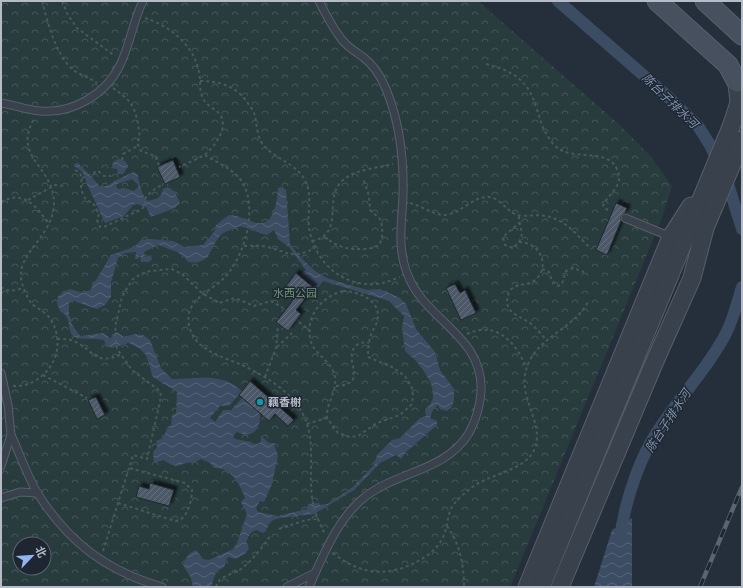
<svg xmlns="http://www.w3.org/2000/svg" width="743" height="588" font-family="'Fira Sans','Noto Sans SC',sans-serif">
<style>
.park{fill:url(#park-crowns);fill-rule:evenodd}
.water{fill:url(#water-waves);fill-rule:evenodd}
.lines{fill:none;stroke-linecap:round;stroke-linejoin:round}
.canal{stroke:#3c4d63;stroke-width:12}
.building{fill:url(#building-hatch);stroke:#202833;filter:url(#shadow)}
.service-casing{stroke:#575f6a;stroke-width:9}
.tertiary-casing{stroke:#575f6a;stroke-width:19}
.secondary-casing{stroke:#575f6a;stroke-width:21}
.path{stroke:#47595b;stroke-width:2;stroke-dasharray:3 3;stroke-linecap:butt}
.service{stroke:#39414c;stroke-width:7}
.tertiary{stroke:#39414c;stroke-width:17}
.secondary{stroke:#47505e;stroke-width:19}
.rail-casing{stroke:#5b6572;stroke-width:4.5}
.rail{stroke:#1e2631;stroke-width:3;stroke-dasharray:9;stroke-linecap:butt}
.culture-dot{fill:#0f9aa8;stroke:#1e2631;stroke-width:1.5}
.labels{text-anchor:middle;stroke-width:3;stroke-linejoin:round;paint-order:stroke}
.park-label{font-size:11px;fill:#6e9677;stroke:#1e2631}
.poi-label{font-size:11px;font-weight:bold;fill:#b5bcc7;stroke:#1e2631;text-anchor:start}
.water-label{font-size:12px;font-style:italic;fill:#7e93ac;stroke:#1e2631}
</style>
<defs>
<pattern id="park-crowns" width="20" height="18" patternUnits="userSpaceOnUse"><rect width="20" height="18" fill="#283c3d"/><path d="M2 6a3 3 0 1 1 6 0M12 15a3 3 0 1 1 6 0" fill="none" stroke="#455658"/></pattern>
<pattern id="water-waves" width="16" height="10" patternUnits="userSpaceOnUse"><rect width="16" height="10" fill="#3c4d63"/><path d="M0 5q4-4 8 0t8 0" fill="none" stroke="#566578"/></pattern>
<pattern id="building-hatch" width="6" height="6" patternUnits="userSpaceOnUse"><rect width="6" height="6" fill="#4e5967"/><path d="M-1 1l2-2M0 6l6-6M5 7l2-2" fill="none" stroke="#656f7b"/></pattern>
<filter id="shadow"><feDropShadow dx="3.5" dy="-3.5" stdDeviation="1" flood-color="#0009"/></filter>
</defs>
<rect width="100%" height="100%" fill="#252f3b"/>
<path class="park" d="M1 1H478L621 126 651 157 672 186 662 218 510 587H1ZM20 544H44V568H20Z"/>
<g class="water">
<polygon points="119,159 125,161 128,166 123,174 118,174 117,169 110,168 112,167 113,162"/>
<path d="M78 163 100 186H108L114 181 134 172C141 176 139 194 148 201 157 199 161 198 163 189L168 187 175 192 180 203 175 208 151 217 146 207 137 204 133 205 124 216 105 223 87 184C84 174 84 172 74 166V164ZM132 179 139 186 134 191 124 188 118 189 116 186 117 184Z"/>
<path d="M282 187 286 190 290 244 300 257 315 271 327 278 349 285 368 290 380 289 400 298 406 304 416 329 435 352 440 370 454 389V401L451 408 447 411 440 409 438 405 433 409 430 418 437 421V425L406 452 401 459 396 455 380 463 354 490 314 514 279 518 273 520 267 526 266 531 263 533 256 530C249 533 248 537 246 544L249 548 246 553 236 559 228 557 224 567 216 572 211 587H193L191 578 183 565C186 558 188 553 196 550L203 559 209 560 233 549 237 543 247 514 241 502 245 498C240 484 231 467 214 468L210 463 201 459 193 463C187 461 183 465 177 466 172 466 167 462 163 460L154 463 153 452 158 446 156 441 163 438 168 426H171L172 415 176 413 177 392 153 377 146 355 140 349 129 343 112 348 106 345 104 340C96 338 80 340 75 337 65 331 74 318 60 311L57 303 58 296 70 289 83 293 90 290 111 255 134 247 141 240 150 239 173 241 185 247 203 245 214 232 216 225 229 215C237 215 245 219 253 222 274 229 277 203 278 188ZM240 226 267 235 274 230 278 239 289 247 306 270 300 274 314 287H318L323 281 383 299 389 301 404 316 402 328 405 351C409 355 414 358 417 362 427 375 443 396 425 409L426 416 420 418 400 438 392 440 377 455 374 465 353 487 327 504 320 505 319 503 308 504 307 509 278 516 258 512 256 508 260 501 264 502 272 484 278 456 274 443H269L261 436V442L255 445 251 442 235 439 233 436 237 432C242 434 247 436 252 433 258 431 262 419 259 413 256 407 247 402 242 398L231 410H223L215 422 210 418 220 406H229L242 391C221 372 197 379 172 379L161 368 150 340 143 335 135 334 124 337 117 332 112 335 111 339 104 333 80 336 71 323 72 320 69 316V303L74 301 97 309 105 305 111 297V282L118 258 125 253 136 252 135 259H138L140 255 141 262H149L152 259 151 255 145 257 144 252 158 245 177 252 183 256 188 262C212 266 209 246 222 234 228 230 234 229 240 226Z"/>
<polygon points="632,518 632,587 594,587 612,530"/>
</g>
<g class="lines">
<g class="canal">
<polyline points="558,1 665,94 698,126 710,145 729,187 742,229"/>
<path d="M620 540C623 510 636 468 651 442 671 407 700 378 720 344 731 327 736 307 742 287"/>
</g>
</g>
<g class="building">
<polygon points="173,160 180,177 165,184 157,167"/>
<polygon points="616,203 627,208 625,213 621,216 621,221 607,255 596,250"/>
<polygon points="296,273 314,288 296,310 301,314 288,331 276,322 297,295 286,286"/>
<polygon points="455,284 460,293 465,290 476,313 461,320 446,288"/>
<polygon points="250,381 294,420 288,426 275,414 269,421 239,395"/>
<polygon points="96,397 105,415 97,419 88,400"/>
<polygon points="150,483 174,490 169,506 136,497 139,486 149,489"/>
</g>
<g class="lines">
<defs>
<g id="service">
<path d="M1 103C14 105 27 110 40 111 73 114 106 94 120 65 130 45 133 21 143 1"/>
<polyline points="625,218 671,237"/>
<polyline points="1,373 8,405 11,435 1,466"/>
<path d="M11 435C20 454 27 476 38 494 69 543 107 571 162 587"/>
<polyline points="1,498 20,492 38,493"/>
<polyline points="287,587 315,573"/>
<path d="M309 587C323 556 338 517 366 496 399 471 446 471 469 433 476 420 480 406 481 392 484 335 424 321 407 273 397 247 402 222 403 195 404 158 400 123 386 89 381 77 374 65 363 57 356 52 349 48 343 41 333 29 326 15 319 1"/>
</g>
<g id="tertiary">
<polyline points="527,587 671,237 691,206"/>
<polyline points="541,587 731,127 739,103 737,82"/>
<polyline points="560,587 655,361 692,278 705,228 742,140"/>
</g>
<g id="secondary">
<polyline points="657,1 728,65 737,82"/>
<polyline points="705,1 742,35"/>
</g>
</defs>
<use href="#service" class="service-casing"/>
<use href="#tertiary" class="tertiary-casing"/>
<use href="#secondary" class="secondary-casing"/>
<g class="path">
<path d="M42 1C48 23 55 53 72 69 79 75 89 77 97 83"/>
<polyline points="62,1 68,15 77,28 115,56"/>
<path d="M145 18C170 26 194 45 199 72 201 79 199 89 202 96 205 106 216 108 221 116 228 129 214 148 204 155 196 160 187 163 179 167"/>
<path d="M486 64C513 71 528 80 536 107 540 117 541 126 547 135 550 140 554 146 559 149 576 160 607 148 617 169 625 186 608 193 603 206L609 211"/>
<path d="M200 81C221 81 238 87 249 105 252 108 254 112 255 116 257 126 257 139 265 147 279 161 300 165 307 185 312 200 307 213 309 228 315 264 345 290 383 283 388 282 394 279 400 277"/>
<path d="M113 88C130 100 134 104 138 124 139 132 141 136 137 143L141 151 155 156 159 165"/>
<path d="M205 155C216 162 231 168 240 179 260 204 245 258 223 279 210 292 184 300 189 325 195 354 229 357 250 369 266 377 282 387 294 401 321 432 306 468 313 503 315 514 320 524 325 534"/>
<polyline points="122,160 123,154 138,146"/>
<path d="M75 170C84 175 81 178 81 187 81 191 84 196 86 200L93 203 99 214 97 220 100 227H104L142 209 146 204 144 200C149 193 154 189 162 185"/>
<polyline points="82,178 98,171 104,176 111,176"/>
<polyline points="28,200 55,185 66,186"/>
<path d="M1 202C23 189 38 207 49 225"/>
<path d="M410 203C422 206 433 215 445 215 462 213 473 196 489 197 502 199 506 211 517 215 524 217 537 214 545 216 565 219 577 235 591 249"/>
<path d="M519 216C519 231 528 235 513 248L505 245 503 237 519 223"/>
<path d="M324 237C337 246 346 250 362 249 383 249 384 240 381 220L370 210 369 196 363 178"/>
<path d="M312 241C346 234 322 198 343 180 356 169 378 168 393 164"/>
<path d="M519 242C527 242 536 246 540 254 546 264 542 278 530 283 523 285 517 284 510 290 500 313 518 314 531 324 537 329 542 335 546 340"/>
<path d="M244 246C252 246 259 245 267 247 289 252 291 260 315 248"/>
<polyline points="542,269 549,272 552,281 558,286 562,284 566,271 573,268 584,272"/>
<path d="M1 287C8 293 16 290 24 288"/>
<path d="M343 291C358 291 383 301 377 321 377 324 374 327 373 330 369 338 368 348 368 357L392 367 405 376 412 388 413 396 412 404 400 415 377 423 358 436 350 437 338 433 327 418C326 403 337 392 335 377 332 361 316 356 311 342 304 317 321 297 343 291Z"/>
<polyline points="299,322 311,332"/>
<path d="M467 334C496 320 517 343 526 368"/>
<path d="M57 339C64 339 70 339 76 342 95 352 95 365 120 355"/>
<polyline points="277,347 292,333"/>
<polyline points="43,375 87,398"/>
<polyline points="265,377 276,348 278,326"/>
<path d="M13 386C25 387 38 381 46 372 60 357 62 333 48 316 44 311 36 308 31 303 27 298 22 285 21 278 18 252 54 236 54 202 53 166 12 157 34 119"/>
<path d="M336 386C372 384 340 358 357 345 361 342 365 342 369 343"/>
<polyline points="307,424 327,418"/>
<path d="M118 503 175 521C187 521 192 501 192 490L185 483 129 468"/>
<path d="M447 526C460 544 464 565 464 587"/>
<polyline points="279,529 306,520 318,519"/>
<polyline points="103,551 133,455 147,459 161,397 160,391 132,370 117,349 115,333 116,323 122,297 127,288 133,279 141,274 150,271 172,269 182,274 202,293 219,303 235,298 254,306 271,301 283,308"/>
<path d="M333 553C360 575 389 578 420 560 429 555 439 547 443 537 447 529 447 520 450 511 453 503 463 494 470 489 487 474 527 471 535 448 545 419 512 394 530 360 544 334 576 327 589 300"/>
<path d="M216 587C219 575 232 575 241 569 253 560 262 547 271 535"/>
</g>
<use href="#service" class="service"/>
<use href="#tertiary" class="tertiary"/>
<use href="#secondary" class="secondary"/>
<defs>
<polyline id="rail" points="700,587 742,487"/>
</defs>
<use href="#rail" class="rail-casing"/>
<use href="#rail" class="rail"/>
</g>
<circle class="culture-dot" cx="260" cy="402" r="4"/>
<g class="labels">
<g class="park-label">
<text x="295" y="297">水西公园</text>
</g>
<g class="poi-label">
<text x="268" y="406">藕香榭</text>
</g>
<g class="water-label">
<text transform="translate(670 101) rotate(44)" y="4">陈台子排水河</text>
<text transform="translate(668 421) rotate(-57)" y="4">陈台子排水河</text>
</g>
</g>
<rect width="743" height="588" fill="none" stroke="#b5bcc7" stroke-width="4"/>
<g transform="translate(32 556) rotate(65)"><circle r="19" fill="#1e2631" stroke="#5a626d"/>
<path d="M0-3L7 15L0 10L-7 15Z" fill="#91b6f0"/>
<text y="-6" font-size="11" font-weight="bold" text-anchor="middle" fill="#b5bcc7">北</text>
</g>
</svg>
